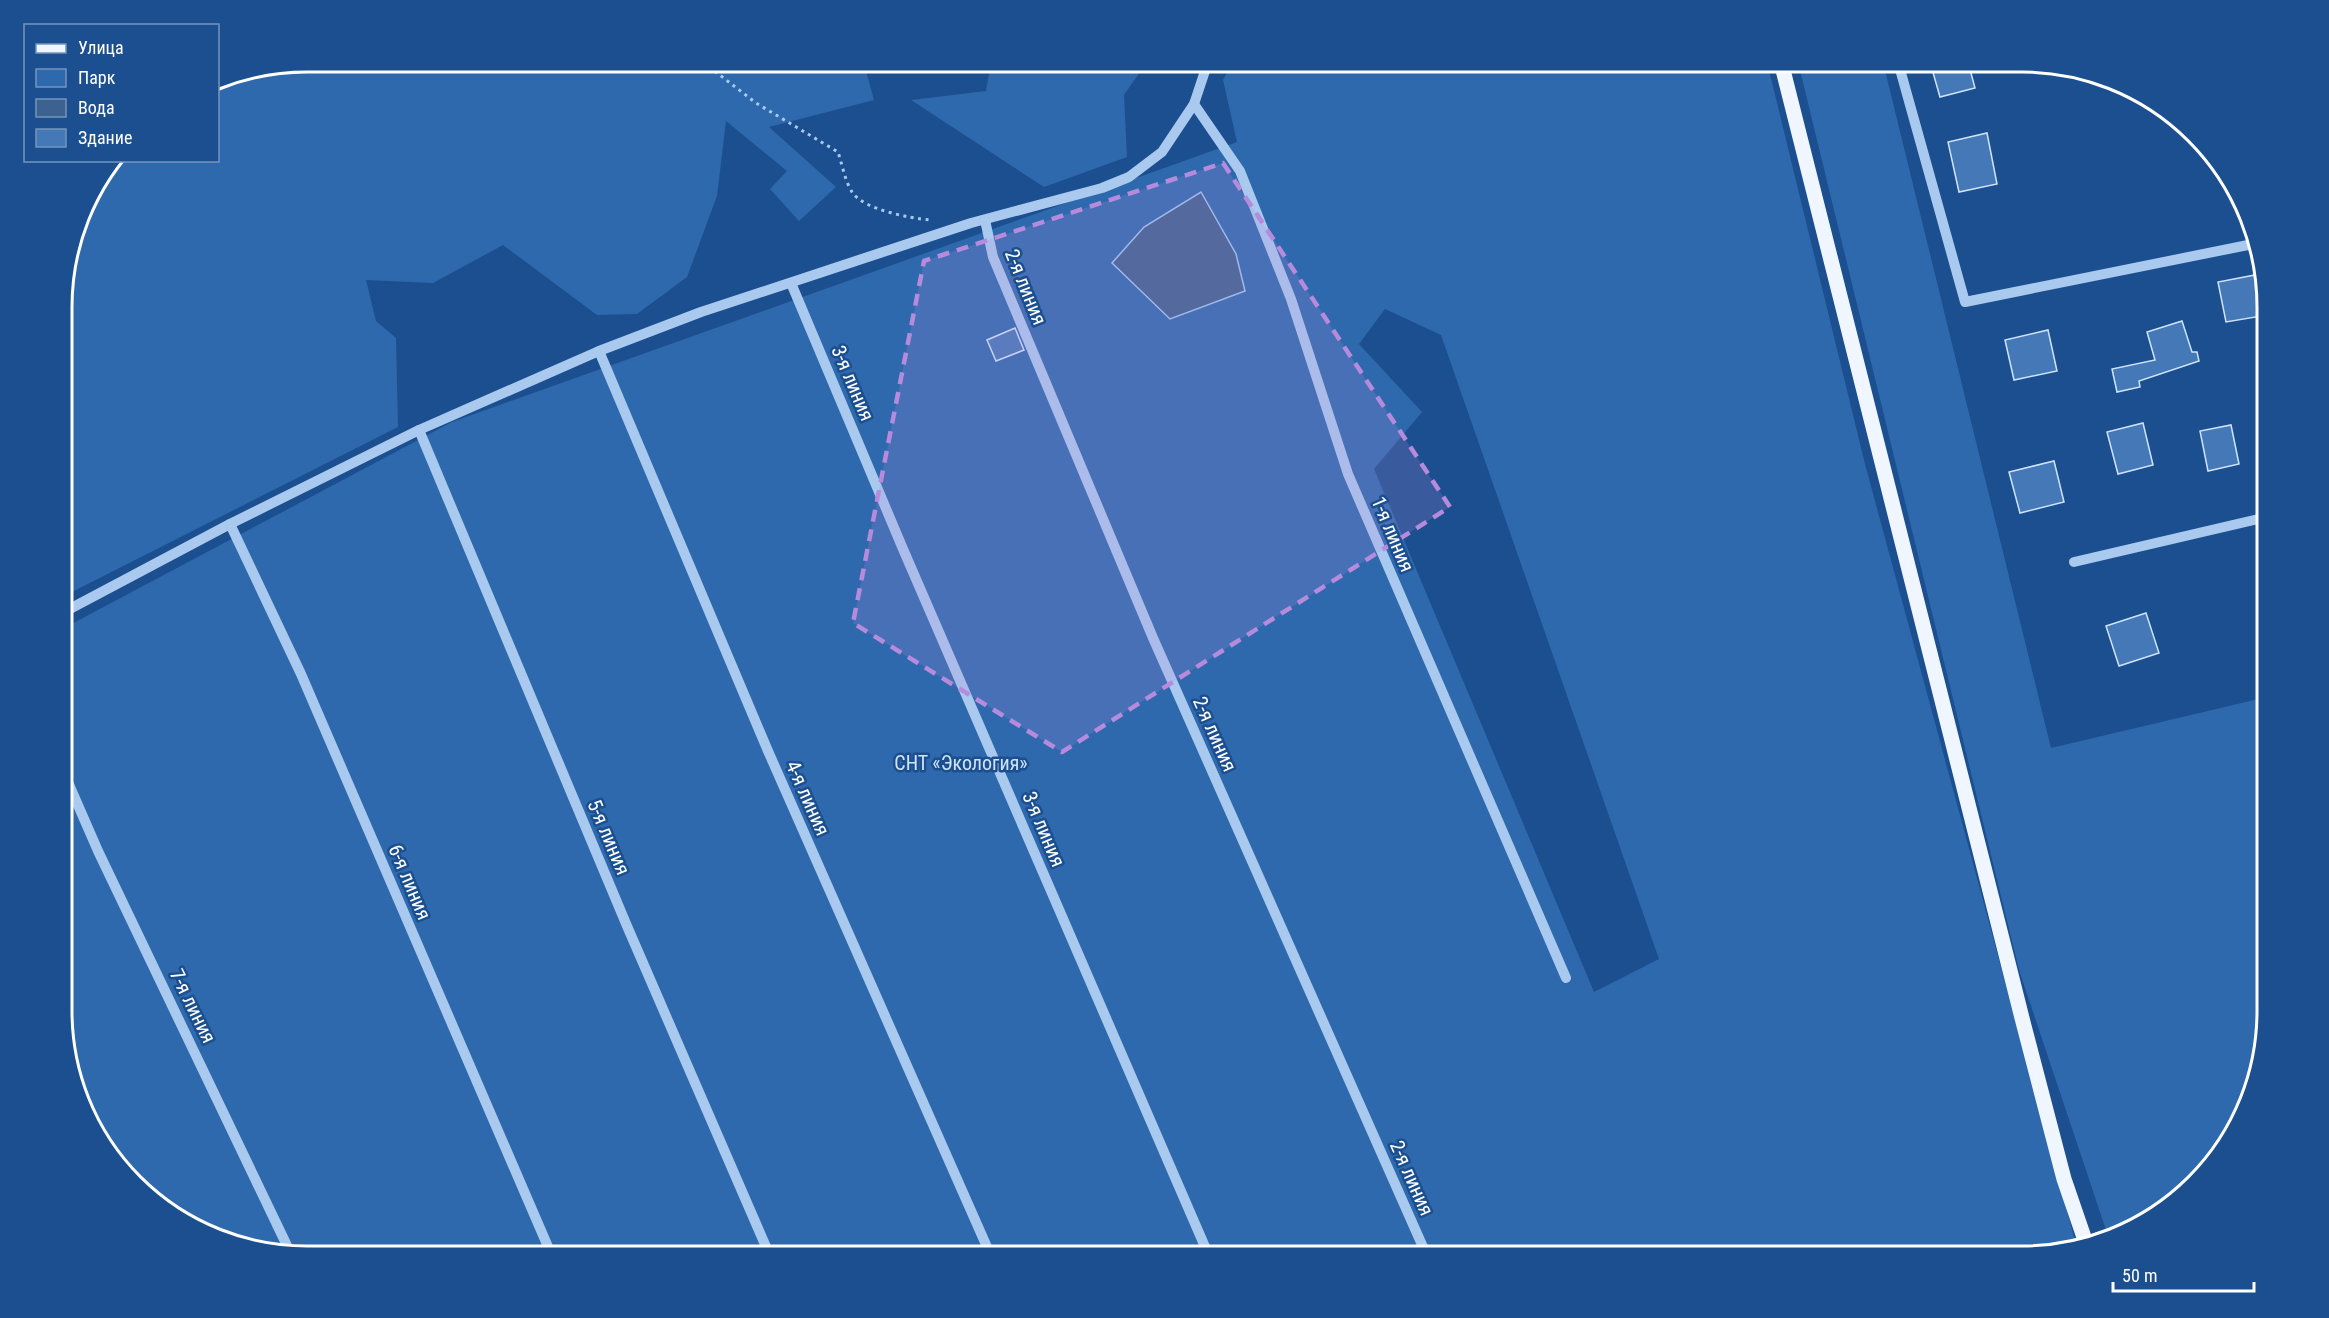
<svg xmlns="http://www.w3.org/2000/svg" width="2329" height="1318" font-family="'Roboto Condensed',sans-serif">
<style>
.green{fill:#2e69ad;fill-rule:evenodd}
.water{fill:#3c6290;stroke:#9cc4f0;stroke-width:1.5}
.building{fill:#4478b7;stroke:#cfe3fa;stroke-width:1.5}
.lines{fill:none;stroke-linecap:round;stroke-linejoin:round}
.path{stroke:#a9c9ee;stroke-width:3;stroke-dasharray:3 4.5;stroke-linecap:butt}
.minor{stroke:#a9c9ee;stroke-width:10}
.major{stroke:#f0f6ff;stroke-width:15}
.marked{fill:#b68bdc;fill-opacity:0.2;stroke:#b68bdc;stroke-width:4.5;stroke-dasharray:12 8;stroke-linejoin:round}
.labels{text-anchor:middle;stroke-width:5;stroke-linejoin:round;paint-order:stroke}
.street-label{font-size:20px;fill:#fff;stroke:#1b4f8f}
.park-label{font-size:20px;fill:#cfe3fa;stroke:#1b4f8f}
.rim{fill:none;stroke:#fff;stroke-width:3}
</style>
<rect width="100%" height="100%" fill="#1b4f8f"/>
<g class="green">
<polygon points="307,62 636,62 655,69 654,62 934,62 866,71 874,100 769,127 836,187 799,221 770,189 787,171 726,121 717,196 687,277 637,314 597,315 503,245 433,283 366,280 376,321 396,338 398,427 64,596 64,275 87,198 116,161 218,160 218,79"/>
<polygon points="991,62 1147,62 1124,95 1127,157 1044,187 911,100 986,91"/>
<path d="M1233 62H1767L1865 464 2077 1248 2038 1256H306L244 1248 184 1224 103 1148 64 1043V628L452 422 1237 142 1223 80ZM1385 309 1441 335 1659 959 1594 992 1374 469 1422 412 1359 344Z"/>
<polygon points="1798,62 1883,62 2051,748 2267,697 2267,1027 2235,1134 2158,1215 2109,1239 2019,970"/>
</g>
<polygon class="water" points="1201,192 1236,254 1245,291 1170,319 1112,263 1144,227"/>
<g class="building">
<polygon points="1930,62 1968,62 1975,88 1940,97"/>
<polygon points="1987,133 1997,184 1959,192 1948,142"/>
<polygon points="2255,275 2262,316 2226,322 2218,282"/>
<polygon points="2182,321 2192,352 2197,352 2199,361 2139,381 2140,387 2117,392 2112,369 2155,360 2147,332"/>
<polygon points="1015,328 1024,350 996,361 987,340"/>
<polygon points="2048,330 2057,371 2014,380 2005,340"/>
<polygon points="2143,423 2153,465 2118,474 2107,432"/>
<polygon points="2231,425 2239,464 2208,471 2200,431"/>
<polygon points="2054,461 2064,502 2020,513 2009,472"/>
<polygon points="2146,613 2159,653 2119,666 2106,626"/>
</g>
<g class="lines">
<path class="path" d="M703 62 756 103 838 152C842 164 845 181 852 192 864 210 910 218 930 220"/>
<g class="minor">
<polyline points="1898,62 1965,302 2258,243"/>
<polyline points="1194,104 1240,171 1291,299 1348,474 1566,978"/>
<polyline points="985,220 993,257 1153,638 1427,1256"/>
<polyline points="791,283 903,549 1209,1256"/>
<polyline points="599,351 768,751 991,1256"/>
<polyline points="419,430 627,926 770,1256"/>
<polyline points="230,524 301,674 552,1256"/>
<polyline points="2074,562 2267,517"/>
<polyline points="64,612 230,524 419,430 599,351 701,312 971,223 1102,188 1129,177 1162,152 1194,104 1208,62"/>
<polyline points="64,773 98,851 291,1254"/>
</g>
<polyline class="major" points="1781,62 2023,1022 2064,1179 2087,1246"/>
</g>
<path class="marked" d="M1223 163 1450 507 1062 752 853 623 924 261Z"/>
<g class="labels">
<g class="street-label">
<text transform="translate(1026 287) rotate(68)" y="7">2-я линия</text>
<text transform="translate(853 383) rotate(67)" y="7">3-я линия</text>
<text transform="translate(1393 534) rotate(67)" y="7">1-я линия</text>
<text transform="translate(1215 734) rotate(66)" y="7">2-я линия</text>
<text transform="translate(808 798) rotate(66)" y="7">4-я линия</text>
<text transform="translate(1044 829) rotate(67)" y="7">3-я линия</text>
<text transform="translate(609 837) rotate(67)" y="7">5-я линия</text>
<text transform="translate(410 882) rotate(67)" y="7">6-я линия</text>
<text transform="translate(193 1006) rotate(64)" y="7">7-я линия</text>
<text transform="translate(1412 1178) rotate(66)" y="7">2-я линия</text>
</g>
<g class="park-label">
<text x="961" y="770">СНТ «Экология»</text>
</g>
</g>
<path d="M0 0H2329V1318H0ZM307 72H2022A235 235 0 0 1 2257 307V1011A235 235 0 0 1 2022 1246H307A235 235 0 0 1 72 1011V307A235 235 0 0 1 307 72Z" fill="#1b4f8f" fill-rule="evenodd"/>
<path class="rim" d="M307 72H2022A235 235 0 0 1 2257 307V1011A235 235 0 0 1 2022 1246H307A235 235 0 0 1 72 1011V307A235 235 0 0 1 307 72Z"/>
<rect x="24" y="24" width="195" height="138" fill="#1b4f8f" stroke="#7695bc" stroke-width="1.5"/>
<rect x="36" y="44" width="30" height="9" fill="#f0f6ff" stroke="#7695bc" stroke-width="1.5"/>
<text x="78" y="54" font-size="18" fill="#ffffff">Улица</text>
<rect x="36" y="69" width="30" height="18" fill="#2e69ad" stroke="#7695bc" stroke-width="1.5"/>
<text x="78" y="84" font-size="18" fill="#ffffff">Парк</text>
<rect x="36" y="99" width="30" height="18" fill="#3c6290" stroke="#7695bc" stroke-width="1.5"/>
<text x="78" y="114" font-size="18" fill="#ffffff">Вода</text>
<rect x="36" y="129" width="30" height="18" fill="#4478b7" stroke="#7695bc" stroke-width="1.5"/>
<text x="78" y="144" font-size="18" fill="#ffffff">Здание</text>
<path d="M2113 1282v9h141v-9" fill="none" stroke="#ffffff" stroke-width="3"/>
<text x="2122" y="1282" font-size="18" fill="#ffffff" stroke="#1b4f8f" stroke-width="4.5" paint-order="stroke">50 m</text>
</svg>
